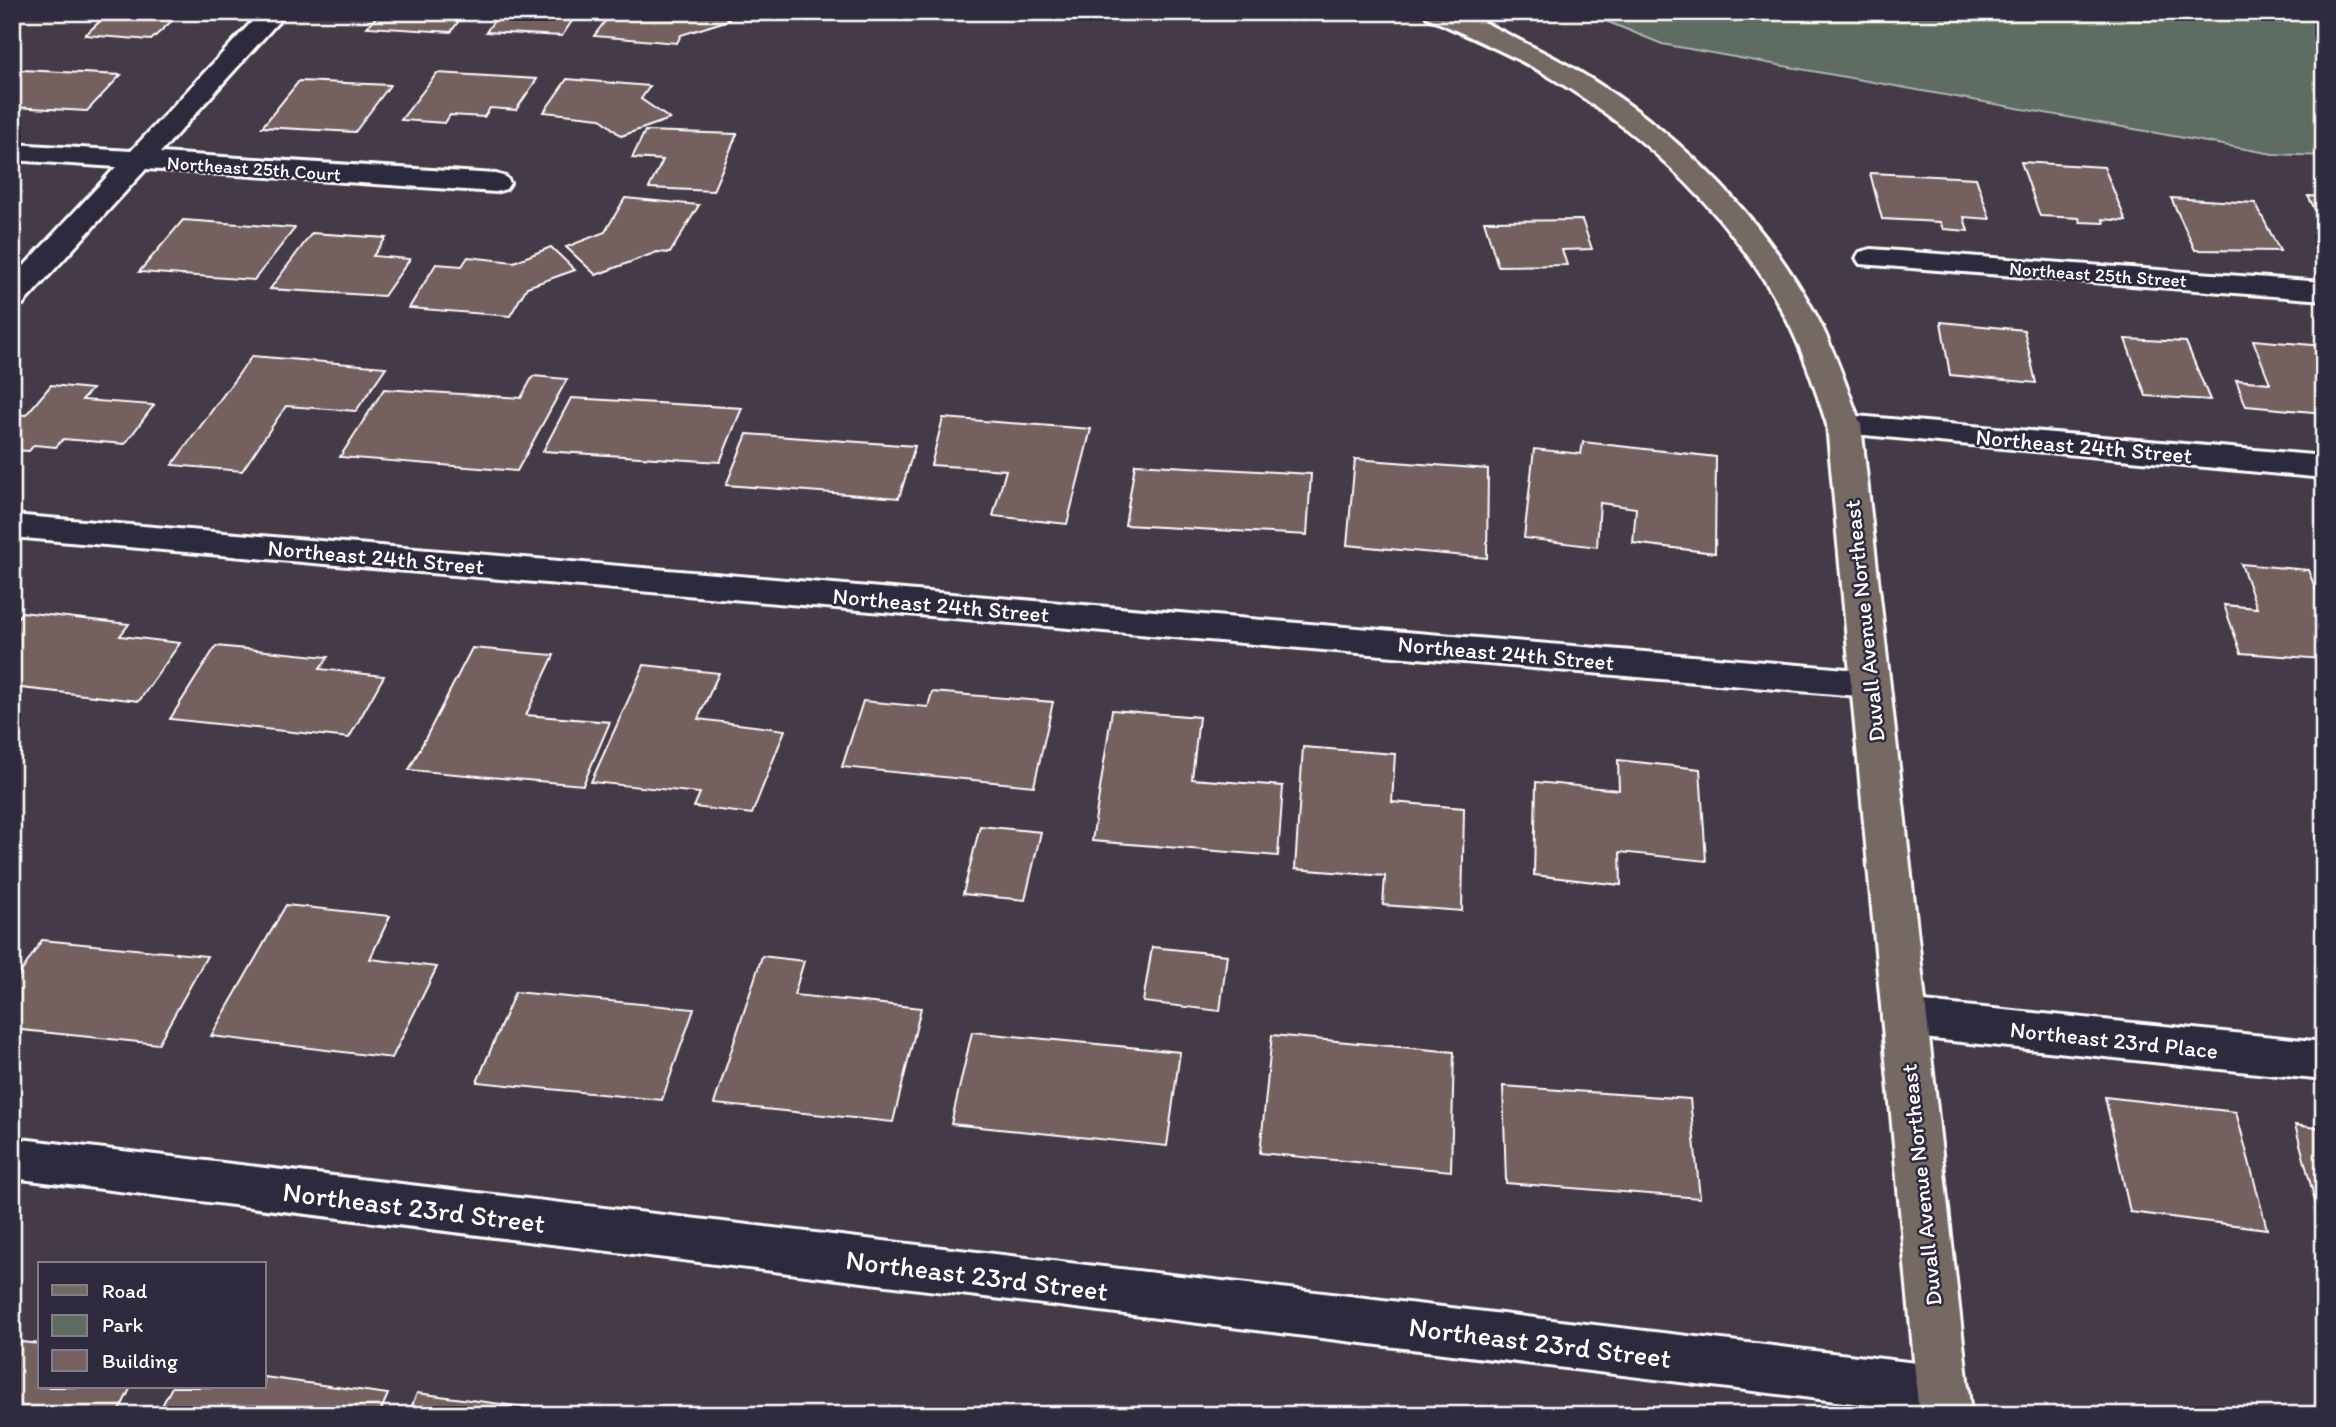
<svg xmlns="http://www.w3.org/2000/svg" width="2336" height="1427" font-family="Itim,sans-serif">
<style>
.green{fill:#5e6c62;stroke:#aeb6b0;stroke-width:2}
.building{fill:#756161;stroke:#fff;stroke-width:2}
.lines{fill:none;stroke-linecap:round;stroke-linejoin:round}
.minor-casing{stroke:#fff;stroke-width:6}
.primary-casing{stroke:#fff;stroke-width:6}
.minor{fill:#2f2a3d;fill-rule:evenodd}
.primary{fill:#756964;fill-rule:evenodd}
.labels{text-anchor:middle;stroke-width:5;stroke-linejoin:round;paint-order:stroke}
.far-street-label{font-size:19px;fill:#fff;stroke:#2f2a3d}
.street-label{font-size:23px;fill:#fff;stroke:#2f2a3d}
.near-street-label{font-size:28px;fill:#fff;stroke:#2f2a3d}
</style>
<rect width="100%" height="100%" fill="#443a48"/>
<filter id="ink" filterUnits="userSpaceOnUse"><feTurbulence type="fractalNoise" baseFrequency=".0143" numOctaves="2"/><feDisplacementMap in="SourceGraphic" scale="14" xChannelSelector="R" yChannelSelector="G"/><feConvolveMatrix kernelMatrix="1 2 1 2 8 2 1 2 1" color-interpolation-filters="sRGB"/></filter>
<g filter="url(#ink)">
<polygon class="green" points="1584,12 2324,12 2324,156 2273,154 1662,44"/>
<g class="building">
<polygon points="110,12 186,12 180,18 175,18 151,40 85,35"/>
<polygon points="465,12 451,32 367,27 378,15 350,13"/>
<polygon points="475,12 578,12 562,36 486,32 496,18 471,17"/>
<polygon points="612,12 719,12 729,20 681,35 677,43 594,36"/>
<polygon points="22,70 121,75 87,111 12,107 12,79"/>
<polygon points="437,73 537,79 516,110 490,108 484,117 450,115 445,123 401,120"/>
<polygon points="567,79 650,86 641,99 670,119 621,136 600,118 544,112"/>
<polygon points="299,81 390,85 355,132 262,127"/>
<polygon points="645,131 737,134 713,191 649,188 663,160 632,158"/>
<polygon points="2021,162 2104,167 2126,221 2103,219 2104,223 2080,222 2079,218 2040,216"/>
<polygon points="1870,173 1976,178 1990,219 1964,217 1968,231 1943,229 1940,222 1882,219"/>
<polygon points="2308,196 2324,197 2324,226"/>
<polygon points="625,198 699,205 670,253 657,252 596,275 566,247 605,232"/>
<polygon points="2171,198 2255,203 2280,251 2195,250"/>
<polygon points="183,220 295,228 254,280 139,272"/>
<polygon points="1582,220 1592,249 1562,250 1567,265 1498,266 1484,221"/>
<polygon points="312,233 386,238 373,256 410,259 384,296 270,289"/>
<polygon points="551,247 575,270 527,287 510,316 409,308 436,264 462,266 468,257 514,262"/>
<polygon points="1941,322 2024,330 2036,383 1950,375"/>
<polygon points="2125,339 2186,342 2210,400 2146,396"/>
<polygon points="2253,340 2324,346 2324,413 2246,406 2236,380 2270,383"/>
<polygon points="252,356 386,367 356,411 286,406 242,471 172,465"/>
<polygon points="533,376 567,379 517,471 340,457 384,389 521,398"/>
<polygon points="51,385 92,389 82,400 154,405 125,444 63,439 56,447 34,445 29,451 12,450 12,414 26,415"/>
<polygon points="571,398 742,408 720,462 543,451"/>
<polygon points="943,418 1091,429 1067,524 993,516 1006,470 931,465"/>
<polygon points="747,434 915,446 899,498 726,485"/>
<polygon points="1583,442 1716,457 1715,553 1633,543 1636,508 1600,503 1597,547 1524,538 1534,449 1581,454"/>
<polygon points="1355,459 1488,469 1487,558 1347,545"/>
<polygon points="1135,464 1311,474 1307,535 1125,525"/>
<polygon points="2241,564 2308,570 2324,609 2324,659 2241,653 2224,605 2257,608"/>
<polygon points="22,612 129,624 120,636 180,643 139,701 12,687 12,624"/>
<polygon points="216,646 328,657 320,669 384,676 349,738 170,719"/>
<polygon points="472,648 554,655 526,715 610,722 583,785 409,770"/>
<polygon points="644,665 719,673 698,719 785,730 752,814 694,807 700,793 591,782"/>
<polygon points="932,692 1053,702 1034,786 842,767 863,701 928,707"/>
<polygon points="1112,710 1199,717 1192,779 1283,786 1278,856 1092,841"/>
<polygon points="1303,747 1395,754 1392,802 1464,808 1462,911 1383,905 1385,876 1295,869"/>
<polygon points="1618,760 1700,769 1706,861 1620,852 1621,885 1534,875 1536,782 1619,790"/>
<polygon points="980,826 1041,832 1025,900 963,894"/>
<polygon points="286,905 390,916 370,959 437,967 392,1058 211,1036"/>
<polygon points="42,940 207,956 158,1044 12,1029 12,986"/>
<polygon points="1152,947 1227,955 1220,1011 1143,1002"/>
<polygon points="762,956 804,961 794,995 921,1008 893,1122 714,1104"/>
<polygon points="515,992 694,1009 662,1100 477,1082"/>
<polygon points="972,1032 1180,1052 1167,1146 951,1124"/>
<polygon points="1272,1035 1454,1052 1451,1171 1260,1153"/>
<polygon points="1503,1086 1690,1099 1700,1198 1506,1183"/>
<polygon points="2105,1097 2236,1112 2267,1229 2130,1212"/>
<polygon points="2295,1125 2324,1129 2324,1235"/>
<polygon points="12,1341 40,1344 40,1387 131,1387 117,1415 12,1415"/>
<polygon points="264,1377 388,1394 379,1415 157,1415 172,1387 264,1387"/>
<polygon points="417,1393 585,1415 408,1415"/>
</g>
<g class="lines">
<defs>
<g id="minor">
<polygon points="261,12 287,12 160,153 496,174 506,177 510,183 506,189 496,192 146,169 23,304 12,306 12,279 116,167 12,160 12,144 131,151"/>
<polygon points="1871,249 2324,282 2324,300 1860,264 1856,258 1860,252"/>
<polygon points="1844,415 2324,456 2324,478 1832,432 1827,425 1832,418"/>
<polygon points="12,515 1870,671 1883,675 1889,684 1883,693 1870,697 12,537"/>
<polygon points="1904,1000 2324,1042 2324,1080 1904,1036 1888,1031 1882,1018 1888,1005"/>
<polygon points="12,1138 1942,1366 1960,1373 1968,1390 1960,1407 1942,1414 12,1178"/>
</g>
<path id="primary" d="M1424 12C1434 12 1445 11 1455 12 1474 15 1514 38 1533 47 1649 103 1756 203 1817 317 1835 351 1847 389 1861 425L1971 1415H1919L1827 425C1815 388 1803 350 1785 316 1734 218 1646 134 1552 78 1512 54 1469 37 1427 17Z"/>
</defs>
<use href="#minor" class="minor-casing"/>
<use href="#primary" class="primary-casing"/>
<use href="#minor" class="minor"/>
<use href="#primary" class="primary"/>
</g>
</g>
<g class="labels">
<g class="far-street-label">
<text transform="translate(254 168) rotate(4)" y="7">Northeast 25th Court</text>
<text transform="translate(2098 274) rotate(4)" y="7">Northeast 25th Street</text>
</g>
<g class="street-label">
<text transform="translate(2084 446) rotate(5)" y="8">Northeast 24th Street</text>
<text transform="translate(376 557) rotate(5)" y="8">Northeast 24th Street</text>
<text transform="translate(941 605) rotate(5)" y="8">Northeast 24th Street</text>
<text transform="translate(1864 621) rotate(-96)" y="8">Duvall Avenue Northeast</text>
<text transform="translate(1506 653) rotate(5)" y="8">Northeast 24th Street</text>
<text transform="translate(2114 1040) rotate(6)" y="8">Northeast 23rd Place</text>
<text transform="translate(1921 1185) rotate(-96)" y="8">Duvall Avenue Northeast</text>
</g>
<g class="near-street-label">
<text transform="translate(414 1207) rotate(7)" y="10">Northeast 23rd Street</text>
<text transform="translate(977 1275) rotate(7)" y="10">Northeast 23rd Street</text>
<text transform="translate(1540 1342) rotate(7)" y="10">Northeast 23rd Street</text>
</g>
</g>
<rect width="2336" height="1427" fill="none" stroke="#2f2a3d" stroke-width="42"/>
<rect x="21" y="21" width="2294" height="1385" fill="none" stroke="#fff" stroke-width="2.5" filter="url(#ink)"/>
<rect x="38" y="1262" width="228" height="126" fill="#2f2a3d" stroke="#827f8b" stroke-width="2"/>
<rect x="52" y="1285" width="35" height="10" fill="#756964" stroke="#827f8b" stroke-width="2"/>
<text x="102" y="1298" font-size="21" fill="#ffffff">Road</text>
<rect x="52" y="1315" width="35" height="21" fill="#5e6c62" stroke="#827f8b" stroke-width="2"/>
<text x="102" y="1332" font-size="21" fill="#ffffff">Park</text>
<rect x="52" y="1350" width="35" height="21" fill="#756161" stroke="#827f8b" stroke-width="2"/>
<text x="102" y="1368" font-size="21" fill="#ffffff">Building</text>
</svg>
